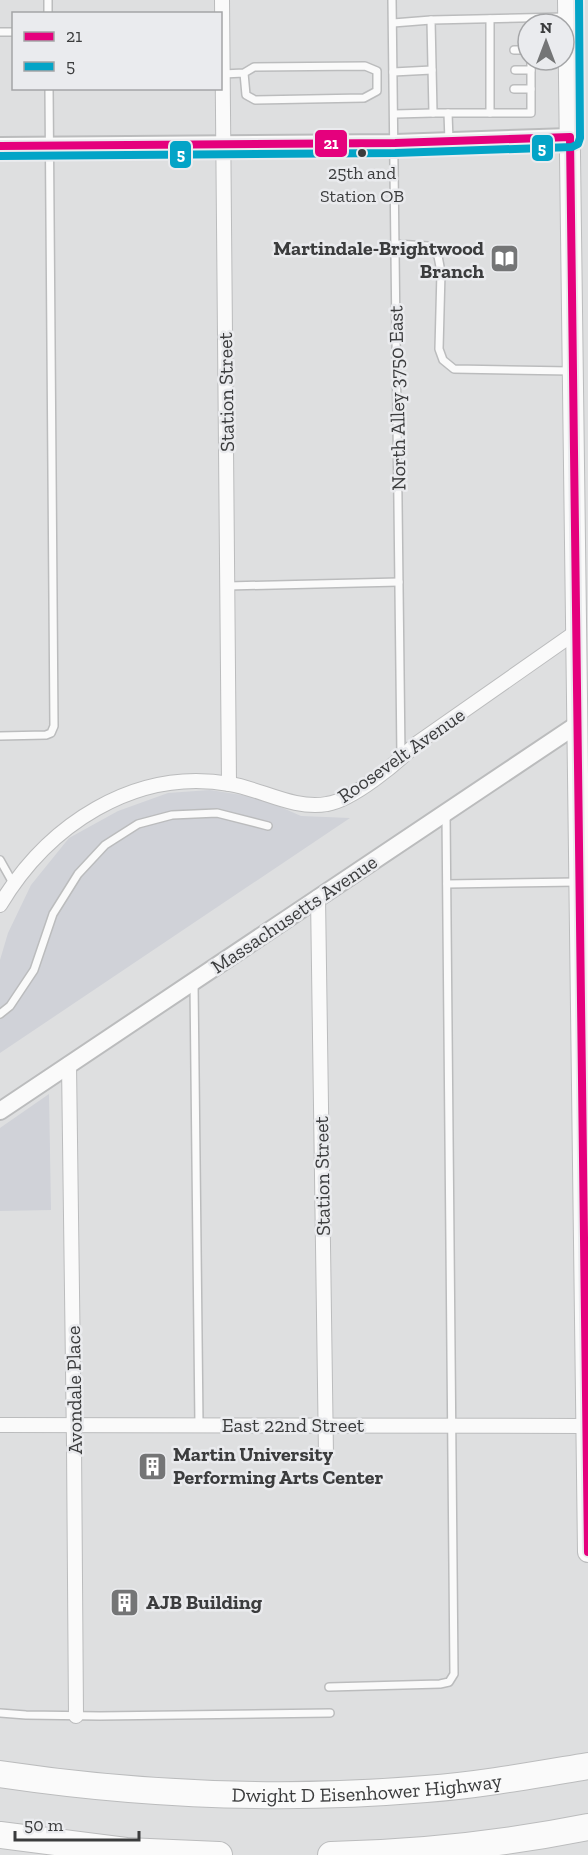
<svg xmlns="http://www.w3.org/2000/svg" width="588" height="1855" font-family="'Zilla Slab',serif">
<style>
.built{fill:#d0d2d8}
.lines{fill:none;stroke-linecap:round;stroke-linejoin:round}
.service-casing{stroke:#bbbcbd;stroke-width:10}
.minor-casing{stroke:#bbbcbd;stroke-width:16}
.tertiary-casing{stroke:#bbbcbd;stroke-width:20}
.secondary-casing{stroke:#bbbcbd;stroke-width:22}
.motorway-casing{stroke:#bbbcbd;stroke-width:28}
.service{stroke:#fafafa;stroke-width:7}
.minor{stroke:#fafafa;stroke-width:14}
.tertiary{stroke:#fafafa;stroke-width:16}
.secondary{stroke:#fafafa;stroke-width:20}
.motorway{stroke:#fafafa;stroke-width:26}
.bus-1-casing{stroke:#eaebee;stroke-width:12}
.bus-2-casing{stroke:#eaebee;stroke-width:12}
.bus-1{stroke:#e5007d;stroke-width:8}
.bus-2{stroke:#03a4c7;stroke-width:8}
.bus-dot{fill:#3b3c3d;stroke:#eaebee;stroke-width:2}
.labels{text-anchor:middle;stroke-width:5;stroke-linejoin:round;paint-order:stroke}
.bus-label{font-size:18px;fill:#3b3c3d;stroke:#eaebee}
.poi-label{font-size:20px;font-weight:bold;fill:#3b3c3d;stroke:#eaebee;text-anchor:start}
.street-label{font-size:20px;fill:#3b3c3d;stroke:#eaebee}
.line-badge{stroke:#eaebee;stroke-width:2}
.badge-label{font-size:16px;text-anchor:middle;font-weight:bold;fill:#fff}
</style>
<rect width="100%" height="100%" fill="#dedfe0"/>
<g class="built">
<polygon points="210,790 260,798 301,816 350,818 0,1053 0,960 8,933 31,885 69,838 118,811 168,793"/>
<polygon points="49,1094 51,1210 0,1211 0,1128"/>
</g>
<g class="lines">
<defs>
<g id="service">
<polyline points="48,0 48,14"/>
<polyline points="392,0 401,756"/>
<polyline points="393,23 431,20"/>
<polyline points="0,32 14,32"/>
<polyline points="514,50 528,50"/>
<polyline points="515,70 531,70"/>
<polyline points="393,72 432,70"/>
<polyline points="223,74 244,73 254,67 365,66 377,71 377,91 364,98 255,100 246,95 244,73"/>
<polyline points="514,89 531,89"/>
<polyline points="448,113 490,113 490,19"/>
<polyline points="490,113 531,113 531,60"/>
<polyline points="395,114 433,113"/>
<polyline points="449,141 448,113 433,113 431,20 566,17"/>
<polyline points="396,244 428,246 438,256 441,272 439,349 443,360 454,369 571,371"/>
<polyline points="228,586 399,582"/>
<polyline points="0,736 46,735 51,733 54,726 49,88"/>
<polyline points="0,860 13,883"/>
<polyline points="447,884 577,882"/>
<polyline points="194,983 199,1425"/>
<polyline points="0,1014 10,1006 34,970 53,914 78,874 105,845 138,824 172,815 217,813 268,826"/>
<polyline points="329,1687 440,1684 449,1682 454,1674 446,814"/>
<polyline points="0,1713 26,1715 100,1716 330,1713"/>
</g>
<g id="minor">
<polyline points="222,0 229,784"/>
<polyline points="318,897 326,1455"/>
<path d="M0 905C47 826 134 767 230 784 261 789 294 810 327 804 353 800 397 763 416 744L576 632"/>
<polyline points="69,1064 74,1444 76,1716"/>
<polyline points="0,1425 585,1426"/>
</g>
<g id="tertiary">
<polyline points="0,146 395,143 570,137"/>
<polyline points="0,1111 578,724"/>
</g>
<polyline id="secondary" points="568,0 588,1552"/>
<g id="motorway">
<path id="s1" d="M0 1774C141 1795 284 1801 426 1789 480 1785 534 1775 588 1766"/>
<polyline points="0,1835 126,1851 219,1855"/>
<path d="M331 1855C418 1853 503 1844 588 1827"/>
</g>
</defs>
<use href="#service" class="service-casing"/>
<use href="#minor" class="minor-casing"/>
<use href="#tertiary" class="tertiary-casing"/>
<use href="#secondary" class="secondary-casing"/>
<use href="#motorway" class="motorway-casing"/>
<use href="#service" class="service"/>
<use href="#minor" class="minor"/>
<use href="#tertiary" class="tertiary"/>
<use href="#secondary" class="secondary"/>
<use href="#motorway" class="motorway"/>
<defs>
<polyline id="bus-1" points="0,146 395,143 570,137 588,1552"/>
<polyline id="bus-2" points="0,156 395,153 572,147 578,144 580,138 579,0"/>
</defs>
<use href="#bus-1" class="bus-1-casing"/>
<use href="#bus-2" class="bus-2-casing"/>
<use href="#bus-1" class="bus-1"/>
<use href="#bus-2" class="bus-2"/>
</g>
<defs>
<symbol id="library-square" viewBox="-11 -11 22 22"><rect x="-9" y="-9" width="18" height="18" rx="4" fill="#747576" stroke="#eaebee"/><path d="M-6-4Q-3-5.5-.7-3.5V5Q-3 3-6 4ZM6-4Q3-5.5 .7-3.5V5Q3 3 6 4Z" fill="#fff"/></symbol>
<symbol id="building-square" viewBox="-11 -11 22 22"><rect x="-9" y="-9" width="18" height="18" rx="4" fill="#747576" stroke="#eaebee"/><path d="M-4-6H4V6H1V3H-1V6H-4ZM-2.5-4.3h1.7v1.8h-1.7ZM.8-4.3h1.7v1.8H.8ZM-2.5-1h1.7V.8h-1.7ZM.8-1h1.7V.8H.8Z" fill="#fff"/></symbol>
</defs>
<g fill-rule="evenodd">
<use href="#library-square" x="488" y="242" width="33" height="33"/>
<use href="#building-square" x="136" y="1450" width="33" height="33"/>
<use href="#building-square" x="108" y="1586" width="33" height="33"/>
</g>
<circle class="bus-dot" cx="362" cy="153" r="5"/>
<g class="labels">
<g class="bus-label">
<text x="362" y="179">25th and<tspan x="362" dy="23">Station OB</tspan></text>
</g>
<g class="poi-label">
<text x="484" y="255" text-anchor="end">Martindale-Brightwood<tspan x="484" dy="23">Branch</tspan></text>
<text x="173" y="1461">Martin University<tspan x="173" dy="23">Performing Arts Center</tspan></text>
<text x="146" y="1609">AJB Building</text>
</g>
<g class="street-label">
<text transform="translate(226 392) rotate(-91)" y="7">Station Street</text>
<text transform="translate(397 398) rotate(-91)" y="7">North Alley 3750 East</text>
<text transform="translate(401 755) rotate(-35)" y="7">Roosevelt Avenue</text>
<text transform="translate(294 914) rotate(-34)" y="7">Massachusetts Avenue</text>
<text transform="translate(322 1176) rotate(-91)" y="7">Station Street</text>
<text transform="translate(74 1390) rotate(-91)" y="7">Avondale Place</text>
<text x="293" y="1432">East 22nd Street</text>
<text dy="7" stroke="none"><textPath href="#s1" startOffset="368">Dwight D Eisenhower Highway</textPath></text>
</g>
</g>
<g class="line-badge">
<rect x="314" y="129" width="34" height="29" rx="6" fill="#e5007d"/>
<rect x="531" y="134" width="23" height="28" rx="6" fill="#03a4c7"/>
<rect x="169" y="140" width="23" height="29" rx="6" fill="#03a4c7"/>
</g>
<g class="badge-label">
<text x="331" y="149">21</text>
<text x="542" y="154">5</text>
<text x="181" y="160">5</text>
</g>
<rect x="12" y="12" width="210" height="78" fill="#eaebee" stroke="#a4a5a7" stroke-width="1.5"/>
<rect x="24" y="32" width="30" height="9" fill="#e5007d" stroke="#a4a5a7" stroke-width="1.5"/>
<text x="66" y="42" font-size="18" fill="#3b3c3d">21</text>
<rect x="24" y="62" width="30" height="9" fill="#03a4c7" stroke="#a4a5a7" stroke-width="1.5"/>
<text x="66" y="72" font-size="18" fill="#3b3c3d">5</text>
<g transform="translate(546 42)"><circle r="28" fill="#eaebee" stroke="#a4a5a7" stroke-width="1.5"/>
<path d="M0-4.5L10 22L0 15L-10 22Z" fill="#747576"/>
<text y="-9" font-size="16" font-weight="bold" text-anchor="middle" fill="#3b3c3d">N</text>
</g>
<path d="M15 1831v9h124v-9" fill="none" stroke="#3b3c3d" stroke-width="3"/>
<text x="24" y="1831" font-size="18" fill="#3b3c3d" stroke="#eaebee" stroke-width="4.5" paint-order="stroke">50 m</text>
</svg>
